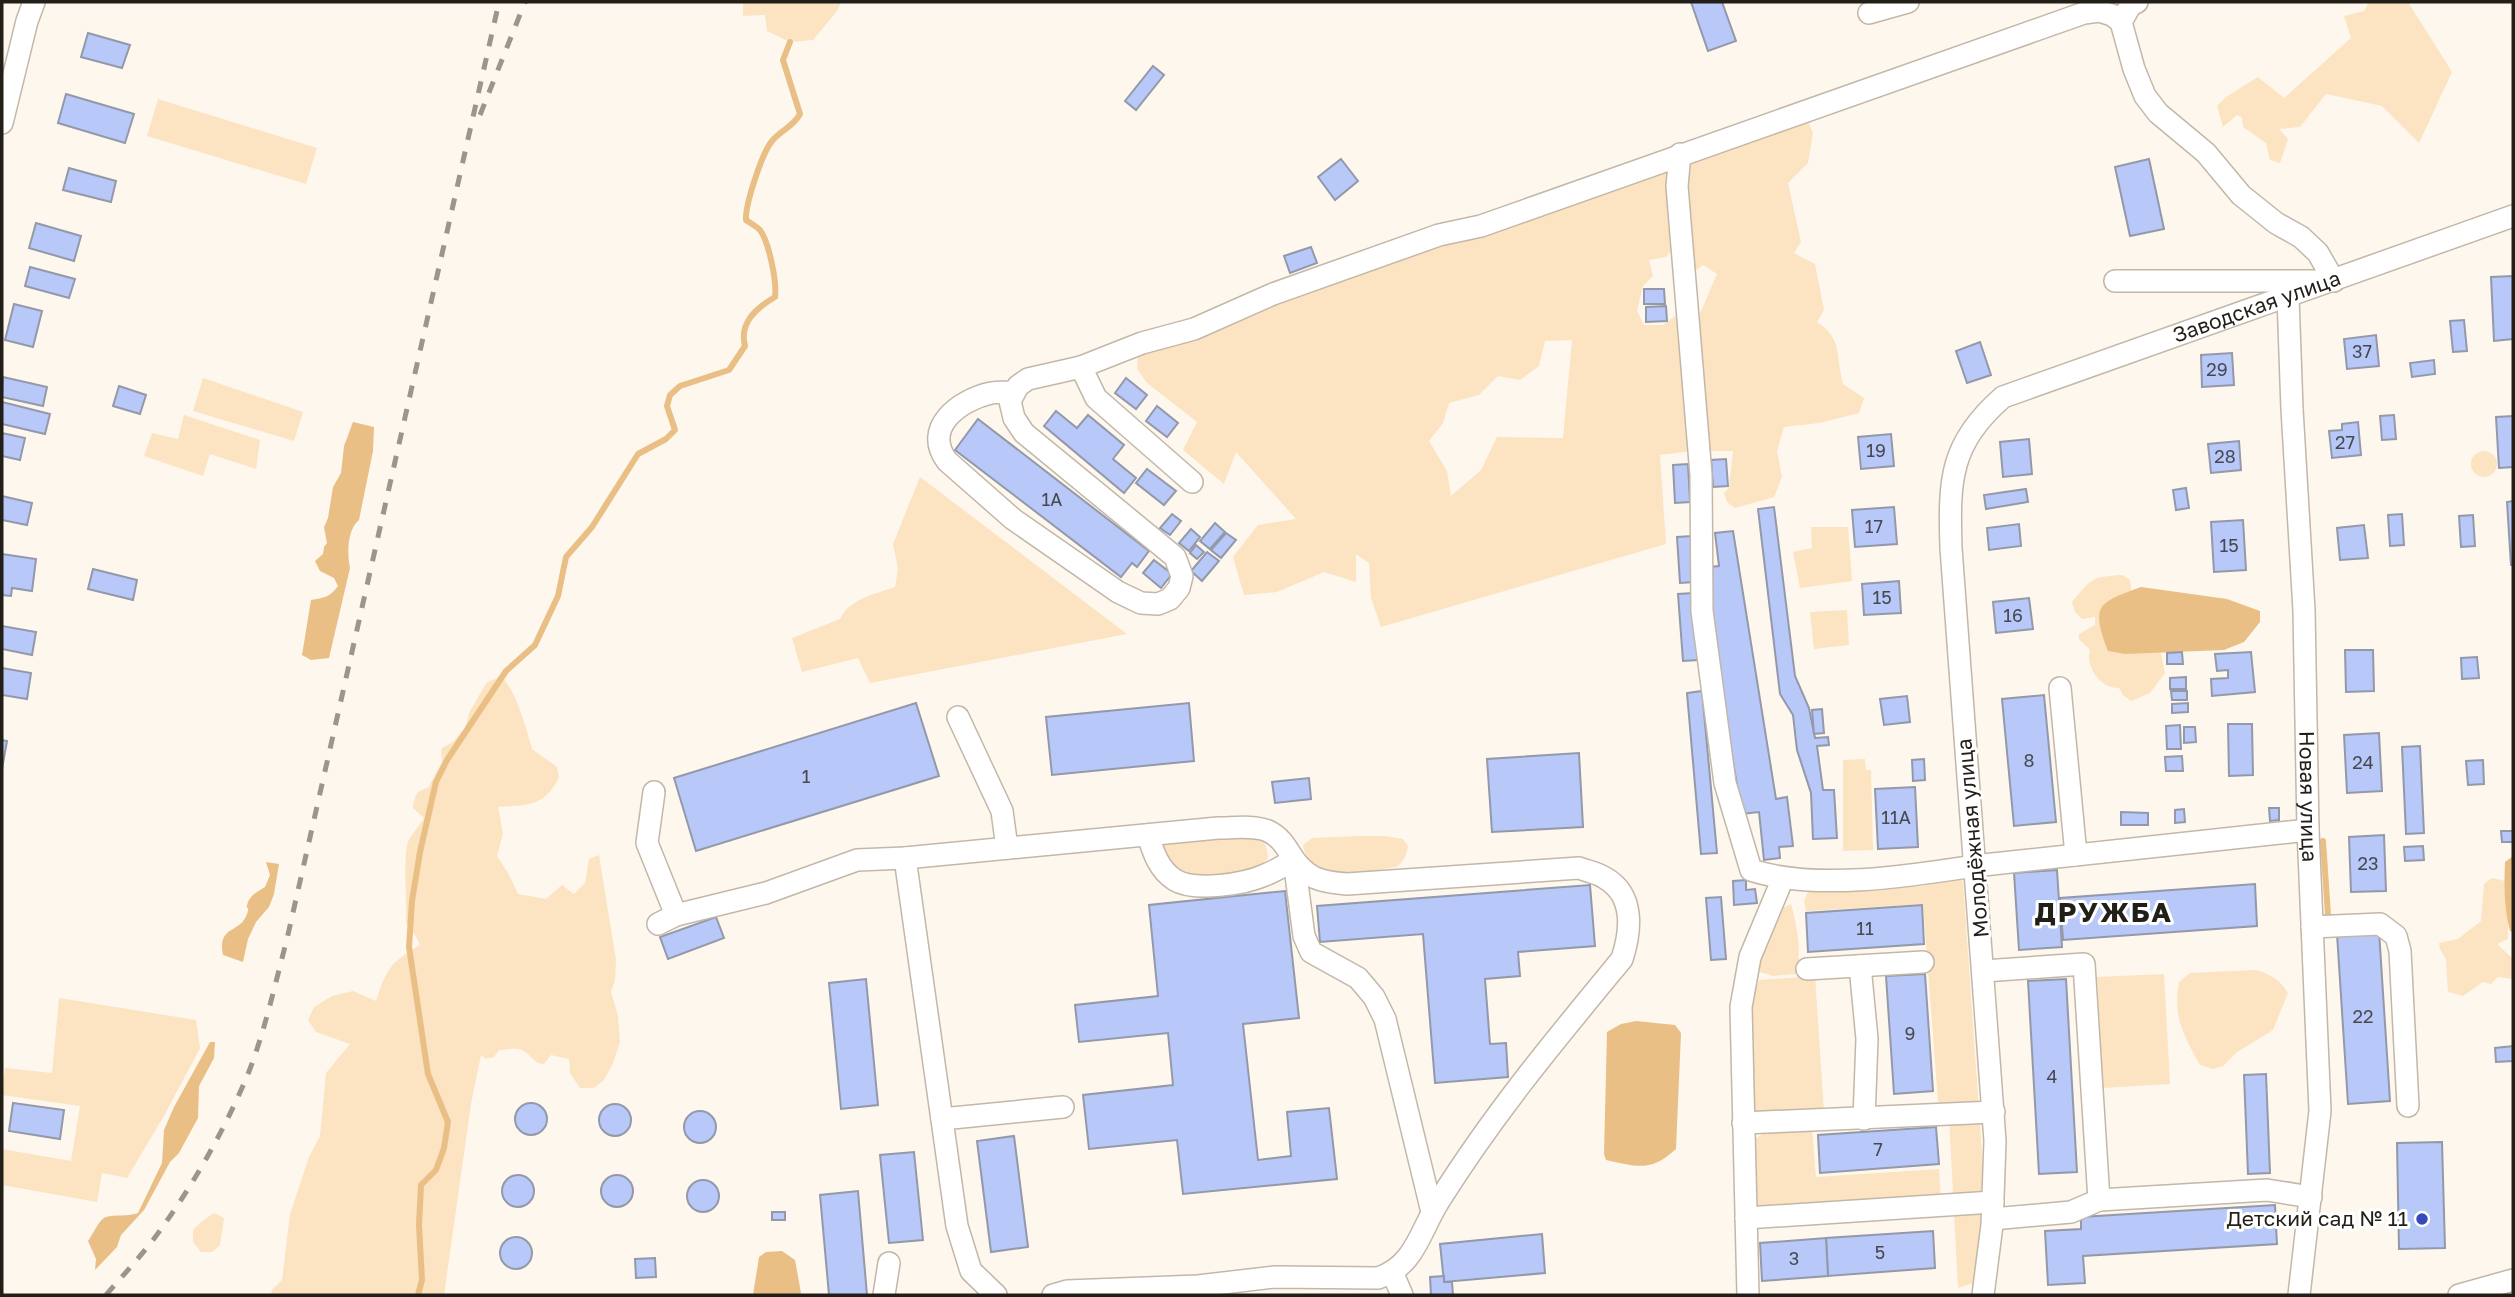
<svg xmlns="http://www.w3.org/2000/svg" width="2515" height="1297" font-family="'Golos Text',sans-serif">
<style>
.green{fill:#fce3c1;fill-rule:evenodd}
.water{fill:#e9bf85}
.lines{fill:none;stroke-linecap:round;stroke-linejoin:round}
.stream{stroke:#e9bf85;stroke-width:6}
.building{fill:#b7c8f9;stroke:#9399a9;stroke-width:2}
.minor-casing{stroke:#c3b7a8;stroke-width:24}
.minor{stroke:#fff;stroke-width:21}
.rail{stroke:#9a958d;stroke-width:5;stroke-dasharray:12 12;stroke-linecap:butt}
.poi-dot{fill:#374abd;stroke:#fff;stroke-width:2.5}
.labels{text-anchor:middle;stroke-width:6;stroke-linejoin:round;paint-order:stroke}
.number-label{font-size:18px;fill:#474850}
.street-label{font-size:21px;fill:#221e18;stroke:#fff}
.poi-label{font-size:21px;fill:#221e18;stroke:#fff;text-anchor:end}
.district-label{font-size:28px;font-weight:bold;letter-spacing:2px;fill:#221e18;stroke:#fff}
</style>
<rect width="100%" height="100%" fill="#fef7ee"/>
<g class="green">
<polygon points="743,2 841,2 837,11 813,40 790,42 767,31 765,15 743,16"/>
<polygon points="2369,2 2408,2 2452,72 2419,143 2382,106 2326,94 2300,127 2279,129 2288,139 2280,163 2270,160 2266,143 2243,127 2242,117 2237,115 2223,127 2217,106 2226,97 2258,77 2284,98 2351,38 2344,16 2364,11"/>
<polygon points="158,99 317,148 306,184 147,136"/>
<path d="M1807 119 1813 133 1808 163 1788 183 1801 242 1794 253 1815 264 1824 310 1817 322C1843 338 1836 359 1843 384L1864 398 1859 413 1819 423 1784 427 1777 451 1782 477 1774 497 1735 508 1727 502 1724 493 1729 488 1733 451H1692L1660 455 1666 544 1381 627 1371 598 1369 563 1356 554V582L1324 572 1277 592 1244 595 1233 557 1258 525 1296 519 1236 452 1224 484 1183 450 1197 422 1147 383 1137 369 1138 355 1290 298ZM1676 244 1694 272 1703 265 1717 274 1698 318 1681 321 1675 316 1663 325H1644L1637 311 1643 286 1653 276 1649 260 1666 257ZM1572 340 1563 438 1497 437 1481 470 1451 496 1447 471 1429 441 1443 423 1449 403 1479 395 1498 376 1520 380 1539 366 1545 341Z"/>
<polygon points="203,378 303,412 294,441 193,411"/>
<polygon points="184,415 260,440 256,469 210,454 203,476 144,456 152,433 178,439"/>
<circle cx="2484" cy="464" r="13"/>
<path d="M920 477 1127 634 870 683 858 658 802 672 792 638 840 619C849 599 875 594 895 587L898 569 893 544Z"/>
<polygon points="1811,527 1848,527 1852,581 1800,588 1793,552 1812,548"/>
<path d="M2122 575 2130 580 2133 606 2160 649 2165 673 2150 693 2131 701 2123 695 2119 688C2101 689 2085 667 2090 650L2079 639V634L2095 625V617L2082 619 2075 612 2072 602C2092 578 2091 577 2122 575Z"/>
<polygon points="1847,610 1849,645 1814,649 1810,612"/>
<path d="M500 677C514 683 528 734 532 749L557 767 559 777C545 807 527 805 498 807L503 834 497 856 508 873 518 894 546 899 562 885 574 894 585 883 589 859 599 855 616 960 615 980 611 992 618 1016 620 1042 613 1063 604 1080 594 1088H580L570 1073 569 1059 551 1055 544 1064C532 1064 531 1051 518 1049 512 1048 504 1050 499 1050L494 1057 486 1059 481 1055 471 1104 444 1295H271L272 1290 282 1280 290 1214 309 1157 320 1136 326 1073 350 1044 316 1032 308 1020 314 1007 332 996 353 991 376 1001C387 968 390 963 420 945 416 934 410 931 406 922 407 905 403 854 408 842 411 835 420 825 424 818L413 808C415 796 415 791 428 788L442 762 441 752 442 748 453 742 465 728 470 711 487 682Z"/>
<polygon points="1865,759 1866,770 1871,770 1873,850 1843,851 1843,760"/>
<path d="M1239 834C1258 839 1267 836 1268 858 1258 872 1221 880 1203 878 1194 877 1184 874 1175 872L1160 842Z"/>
<path d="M1361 836H1385L1403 839 1408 846C1406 855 1405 861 1396 867 1368 871 1310 887 1303 845L1312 838Z"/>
<polygon points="1958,875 1963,882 1983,1168 1983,1228 1973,1283 1958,1288 1949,1117 1938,1101 1923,904 1806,911 1804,901 1808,892 1922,886"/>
<polygon points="2492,878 2509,882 2508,939 2497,944 2513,959 2513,979 2498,977 2491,984 2483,982 2463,996 2448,992 2446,959 2440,949 2439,943 2458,939 2481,921 2484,884"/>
<path d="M1791 904C1797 925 1802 953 1796 974L1773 976 1760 972 1757 958 1778 910Z"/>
<path d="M2255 970C2269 973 2280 980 2288 993L2273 1030 2237 1052 2223 1066 2213 1069 2200 1065C2183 1034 2173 1018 2179 982L2190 973Z"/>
<polygon points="2164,974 2170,1084 2103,1088 2097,977"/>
<polygon points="1815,976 1824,1111 1755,1114 1749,1010 1759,980"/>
<polygon points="59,998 196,1020 200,1048 165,1114 127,1178 102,1173 97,1202 2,1185 2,1149 71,1161 80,1106 2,1095 5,1068 52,1073"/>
<polygon points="1812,1128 1816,1177 1939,1169 1941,1199 1761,1210 1754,1203 1752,1141 1767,1131"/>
<polygon points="214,1213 224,1218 220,1245 212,1252 201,1252 193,1242 193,1230 202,1221"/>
</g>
<g class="water">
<path d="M353 422 374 427 373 451 359 520C347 530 347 554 350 568L329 658 311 660 302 655 311 600C324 598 330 597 338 586L334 578 320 571 315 561 323 554 324 547 327 543 324 527 328 518 333 487 341 473 344 446Z"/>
<path d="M2141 587 2227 599 2260 611V622L2244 642 2224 650 2125 654 2108 651C2091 605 2097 603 2141 587Z"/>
<path d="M2513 856V932L2510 931C2504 908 2504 885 2505 862Z"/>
<path d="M266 862 279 864 274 894 269 907 256 922 248 939 243 962 223 955C217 925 240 934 247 914 251 903 244 913 248 902 251 895 258 891 265 887L270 875Z"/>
<path d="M1636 1021 1675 1025 1681 1033 1676 1149C1651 1172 1638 1167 1606 1160L1604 1154 1607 1032 1621 1024Z"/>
<path d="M210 1042H215L214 1058 199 1086 198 1118 179 1153 170 1162 144 1210 121 1235 117 1247 95 1270 96 1259 88 1241C93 1234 98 1222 104 1218 110 1214 127 1217 138 1213L162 1163 164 1130 174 1107Z"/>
<polygon points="782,1251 795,1260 801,1293 799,1295 753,1295 759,1257 766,1252"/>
</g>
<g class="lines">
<g class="stream">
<polyline points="2323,841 2328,915"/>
<path d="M418 1295 422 1280 419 1225 421 1185 436 1170 444 1148 448 1122 428 1074 409 947 412 901 420 852 436 782 447 760 506 671 535 645 558 596 566 557 592 527 638 454 666 439 675 430 667 406 670 395 680 386 729 370 745 346C739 323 756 308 775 297 777 282 769 242 760 230 756 226 750 223 746 220 745 205 762 153 772 141 781 130 793 127 800 114L783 60 790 42"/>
</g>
</g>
<g class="building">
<polygon points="1691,2 1722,2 1736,41 1708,51"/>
<polygon points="88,33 130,45 122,68 81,57"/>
<polygon points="1153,66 1164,75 1136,110 1125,101"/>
<polygon points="66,94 134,114 125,143 58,123"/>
<polygon points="1341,159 1358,181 1335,200 1318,177"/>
<polygon points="2149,159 2164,229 2130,236 2115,167"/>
<polygon points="69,168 116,181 111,202 63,190"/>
<polygon points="36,223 81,236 74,261 29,248"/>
<polygon points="1311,247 1317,263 1290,273 1284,256"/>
<polygon points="30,267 75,279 69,298 25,286"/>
<polygon points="2513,276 2513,339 2494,341 2491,277"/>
<polygon points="1644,289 1664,289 1665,304 1644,304"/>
<polygon points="14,304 42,311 33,347 5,340"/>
<polygon points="1666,306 1667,321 1646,322 1646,307"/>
<polygon points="2464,320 2467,351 2453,352 2450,321"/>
<polygon points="2376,335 2379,366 2347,369 2344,339"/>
<polygon points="1980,342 1991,375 1967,383 1956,351"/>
<polygon points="2232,353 2234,385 2202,387 2201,355"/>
<polygon points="2434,360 2435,374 2412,377 2410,363"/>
<polygon points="3,377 47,387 43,406 2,397"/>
<polygon points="1126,378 1147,395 1136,409 1115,393"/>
<polygon points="119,386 146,395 140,414 113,406"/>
<polygon points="2,402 50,414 45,434 2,424"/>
<polygon points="1157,406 1178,423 1167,437 1146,421"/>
<polygon points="1056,411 1077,428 1088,415 1124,445 1113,459 1136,478 1124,493 1044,426"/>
<polygon points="2394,415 2396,439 2382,440 2380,416"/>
<polygon points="2513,416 2513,467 2499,468 2496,417"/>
<polygon points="978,419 1149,551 1137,567 1132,563 1121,577 955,450"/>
<polygon points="2358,422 2361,455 2332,458 2329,431 2342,430 2342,424"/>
<polygon points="2,433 25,438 20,460 2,456"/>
<polygon points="1891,434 1894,466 1861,469 1858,437"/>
<polygon points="2029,439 2032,474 2003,477 2000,442"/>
<polygon points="2239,441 2241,470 2211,473 2208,444"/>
<polygon points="1726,459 1728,486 1713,487 1711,460"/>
<polygon points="1688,464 1690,502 1675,503 1673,465"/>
<polygon points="1147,469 1176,491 1164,505 1136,483"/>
<polygon points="2186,488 2189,508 2176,510 2173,490"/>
<polygon points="2026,489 2028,502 1986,509 1984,495"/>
<polygon points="2,496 32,503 27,525 2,520"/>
<polygon points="2513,501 2513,565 2511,565 2507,502"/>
<polygon points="1774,507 1795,676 1809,708 1815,738 1828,737 1829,745 1817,746 1823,790 1834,790 1837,838 1813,839 1811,793 1797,750 1793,715 1780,694 1758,509"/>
<polygon points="1894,507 1897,544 1855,547 1852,510"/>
<polygon points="1172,514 1181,521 1170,535 1160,528"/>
<polygon points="2402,514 2404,545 2390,546 2388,515"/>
<polygon points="2473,515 2475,546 2461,547 2459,516"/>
<polygon points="2243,520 2246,570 2214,572 2211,522"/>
<polygon points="1215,523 1225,532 1210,549 1200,541"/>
<polygon points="2019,524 2021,546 1989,550 1987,528"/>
<polygon points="2364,525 2368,558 2340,560 2337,528"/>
<polygon points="1191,529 1200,537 1189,551 1179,543"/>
<polygon points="1733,531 1776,799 1787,797 1793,846 1779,847 1780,858 1764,860 1759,812 1742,814 1706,607 1709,567 1719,566 1715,533"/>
<polygon points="1226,533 1236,540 1221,558 1211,550"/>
<polygon points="1692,536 1695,582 1680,583 1677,537"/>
<polygon points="1196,545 1204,552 1197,559 1190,553"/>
<polygon points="1207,552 1219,561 1202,581 1191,571"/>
<polygon points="2,554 36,559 32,591 12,588 11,596 2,595"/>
<polygon points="1154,560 1172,574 1161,588 1143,573"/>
<polygon points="93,569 137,580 133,600 88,589"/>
<polygon points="1899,581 1901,613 1864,615 1862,584"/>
<polygon points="1693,593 1698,660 1683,661 1678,594"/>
<polygon points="2029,598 2033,629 1996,633 1993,602"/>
<polygon points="2,626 36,632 32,655 2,649"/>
<polygon points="2345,650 2373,650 2374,691 2346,692"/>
<polygon points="2182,652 2183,664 2167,664 2167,653"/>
<polygon points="2251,652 2255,692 2212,696 2211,679 2228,678 2228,670 2217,671 2215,654"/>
<polygon points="2477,657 2479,678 2462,679 2461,658"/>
<polygon points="2,668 31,673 27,699 2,695"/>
<polygon points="2186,677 2186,689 2170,689 2170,678"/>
<polygon points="1702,691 1717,853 1701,854 1687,693"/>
<polygon points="2171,691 2187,691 2187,700 2172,700"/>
<polygon points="2044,695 2056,822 2014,826 2002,699"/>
<polygon points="1907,696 1910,722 1884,725 1880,699"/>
<polygon points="916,703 939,776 696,851 674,778"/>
<polygon points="1189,703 1194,761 1052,775 1046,717"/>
<polygon points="2188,703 2188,712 2172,713 2172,704"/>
<polygon points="1822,709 1824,733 1814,734 1812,710"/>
<polygon points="2228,724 2252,724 2253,775 2229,776"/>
<polygon points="2180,725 2181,749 2167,749 2166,726"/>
<polygon points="2184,727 2195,727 2196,742 2184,743"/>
<polygon points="2379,733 2382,791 2347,793 2344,735"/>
<polygon points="2,740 7,741 2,769"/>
<polygon points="2420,746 2424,833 2406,834 2402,747"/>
<polygon points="1579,753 1583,827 1492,832 1487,759"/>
<polygon points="2182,756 2183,771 2166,771 2165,757"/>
<polygon points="1924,759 1925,780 1913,781 1912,760"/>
<polygon points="2483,760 2484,784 2468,785 2466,761"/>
<polygon points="1309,778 1311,799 1275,803 1272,782"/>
<polygon points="1915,787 1918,847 1878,849 1875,789"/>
<polygon points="2269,808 2279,808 2279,820 2270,821"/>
<polygon points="2184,809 2185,822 2175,823 2175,810"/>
<polygon points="2121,812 2148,813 2148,825 2121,825"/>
<polygon points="2501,831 2513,831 2513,842 2502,842"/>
<polygon points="2384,835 2386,891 2351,892 2349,837"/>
<polygon points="2423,846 2424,860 2405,861 2404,847"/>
<polygon points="2057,870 2062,947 2019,950 2014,873"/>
<polygon points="1746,880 1746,890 1755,889 1757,903 1734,905 1733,881"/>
<polygon points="2255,884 2257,926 2063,940 2060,898"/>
<polygon points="1590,885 1595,946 1518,952 1520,976 1485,979 1490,1044 1506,1043 1508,1077 1435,1083 1423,934 1320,942 1317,906"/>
<polygon points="1285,891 1299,1018 1243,1024 1258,1160 1291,1156 1287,1112 1329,1108 1337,1179 1183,1194 1177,1140 1089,1149 1083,1095 1173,1085 1168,1033 1079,1042 1075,1005 1158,996 1149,905"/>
<polygon points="1721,897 1726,959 1711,960 1706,898"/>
<polygon points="1922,905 1924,944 1808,952 1806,913"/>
<polygon points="716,917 724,938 668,959 660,937"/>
<polygon points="2379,931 2390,1101 2348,1104 2337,934"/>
<polygon points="1925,974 1933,1091 1894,1094 1886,976"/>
<polygon points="866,979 878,1105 841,1109 829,983"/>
<polygon points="2066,979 2077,1172 2039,1174 2028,981"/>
<polygon points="2513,1046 2513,1061 2496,1062 2495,1048"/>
<polygon points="2266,1074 2270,1173 2248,1174 2244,1075"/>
<circle cx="531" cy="1119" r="16"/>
<polygon points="13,1103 64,1110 60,1139 9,1131"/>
<circle cx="615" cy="1120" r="16"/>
<circle cx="700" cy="1127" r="16"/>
<polygon points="1936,1127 1939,1164 1820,1173 1818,1135"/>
<polygon points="1014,1136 1028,1247 991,1252 977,1141"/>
<polygon points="2442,1142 2445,1248 2399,1249 2397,1143"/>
<polygon points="914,1152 923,1240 889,1243 880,1155"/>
<circle cx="617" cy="1191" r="16"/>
<circle cx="518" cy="1191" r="16"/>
<circle cx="703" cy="1196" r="16"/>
<polygon points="858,1191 867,1295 829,1295 820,1195"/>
<polygon points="2275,1205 2277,1244 2083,1256 2085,1283 2048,1285 2045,1231 2081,1229 2081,1217"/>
<rect x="772" y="1212" width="13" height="8"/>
<polygon points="1933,1231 1935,1268 1828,1276 1826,1238"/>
<polygon points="1542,1234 1545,1273 1444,1282 1440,1244"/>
<circle cx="516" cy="1253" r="16"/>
<polygon points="1826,1238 1828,1276 1762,1281 1760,1243"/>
<polygon points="655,1258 656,1277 636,1278 635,1259"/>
<polygon points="1444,1276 1444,1282 1452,1282 1453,1295 1431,1295 1430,1277"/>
</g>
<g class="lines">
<defs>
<g id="minor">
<polyline points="1869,13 1908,2"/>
<polyline points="2121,22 2130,6 2137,2"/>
<polyline points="2,123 27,21 34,2"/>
<path d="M1680 154 1677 186 1701 475 1702 611 1725 783 1751 870C1815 891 1909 876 1974 866L2308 830"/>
<polyline points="2115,281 2318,281"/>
<path id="s1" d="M2288 297 2292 409 2304 610 2308 830 2320 1111 2299 1295"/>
<polyline points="1081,367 1096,398 1192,482"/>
<path d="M1013 392C1005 392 997 392 991 393 959 400 922 428 947 461L1013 519 1118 592 1141 603 1158 604 1170 599 1179 588 1182 576 1175 557 1024 433 1014 418 1010 401 1018 386 1028 379 1081 367 1142 343 1194 329 1273 294 1439 235 1481 226 2084 13 2099 11 2112 15 2121 22 2134 69 2145 96 2158 113 2206 153 2241 195 2276 223 2301 237 2318 253 2334 281"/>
<polyline points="2060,688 2076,855"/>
<polyline points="958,717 1002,811 1007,848"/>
<polyline points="654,792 647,843 676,915"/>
<path d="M1148 835C1153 852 1159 870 1175 880 1195 892 1245 884 1265 875 1275 871 1285 865 1294 860L1304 936 1311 952 1358 978 1374 997 1385 1019 1432 1212"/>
<polyline points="905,858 957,1226 971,1271 996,1295"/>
<path d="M658 924 676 915 766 893 857 860 905 858 1218 828C1232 828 1255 825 1268 831 1279 836 1285 845 1291 855 1306 879 1321 882 1347 884L1579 868C1587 871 1598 873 1605 878 1635 895 1631 931 1622 959 1556 1039 1494 1113 1439 1201 1420 1231 1415 1266 1378 1278L1274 1277 1198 1286 1067 1291 1053 1295"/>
<polyline points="2312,927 2380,924 2396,936 2400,951 2408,1106"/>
<polyline points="1860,966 1867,1039 1864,1119"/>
<polyline points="1807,969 1923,962"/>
<polyline points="1984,971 2084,964 2099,1200"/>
<polyline points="942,1119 1063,1107"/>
<polyline points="1743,1123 1994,1112"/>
<polyline points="1746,1218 1993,1202"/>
<polyline points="1993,1219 2071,1212 2099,1200 2267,1190 2311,1197"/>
<polyline points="1393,1274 1402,1295"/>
<polyline points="884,1295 889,1263"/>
<polyline points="1748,1295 1741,1007 1750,957 1783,878"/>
<path id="s2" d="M1983 1295 1992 1225 1995 1141 1951 548C1949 481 1949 444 2003 397L2513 216"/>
<polyline points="2459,1295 2513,1280"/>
</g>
</defs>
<use href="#minor" class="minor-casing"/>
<use href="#minor" class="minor"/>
<g class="rail">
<polyline points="480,115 525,2"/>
<path d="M106 1295C125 1273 145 1252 161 1229 195 1182 226 1127 248 1074 265 1031 275 984 287 939L499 2"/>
</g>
</g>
<circle class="poi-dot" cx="2422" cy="1219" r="7"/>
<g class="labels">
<g class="number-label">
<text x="2362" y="358">37</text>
<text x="2217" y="376">29</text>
<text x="2345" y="449">27</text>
<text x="1876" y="457">19</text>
<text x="2225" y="463">28</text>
<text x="1052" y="506">1А</text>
<text x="1874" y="533">17</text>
<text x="2229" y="552">15</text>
<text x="1882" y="604">15</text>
<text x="2013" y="622">16</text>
<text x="2029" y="767">8</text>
<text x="2363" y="769">24</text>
<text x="806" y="783">1</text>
<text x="1896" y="824">11А</text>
<text x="2368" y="870">23</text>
<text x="1865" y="935">11</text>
<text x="2363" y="1023">22</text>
<text x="1910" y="1040">9</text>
<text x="2052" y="1083">4</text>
<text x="1878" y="1156">7</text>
<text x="1880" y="1259">5</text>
<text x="1794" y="1265">3</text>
</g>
<g class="street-label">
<text dy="7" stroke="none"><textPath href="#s2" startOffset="1186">Заводская улица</textPath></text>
<text dy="7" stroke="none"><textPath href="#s1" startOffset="500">Новая улица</textPath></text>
<text transform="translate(1973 838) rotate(-95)" y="7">Молодёжная улица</text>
</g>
<g class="poi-label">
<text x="2408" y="1226">Детский сад № 11</text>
</g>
<g class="district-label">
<text x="2104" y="922">ДРУЖБА</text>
</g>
</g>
<rect width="2515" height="1297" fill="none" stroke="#221e18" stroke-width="7"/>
</svg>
